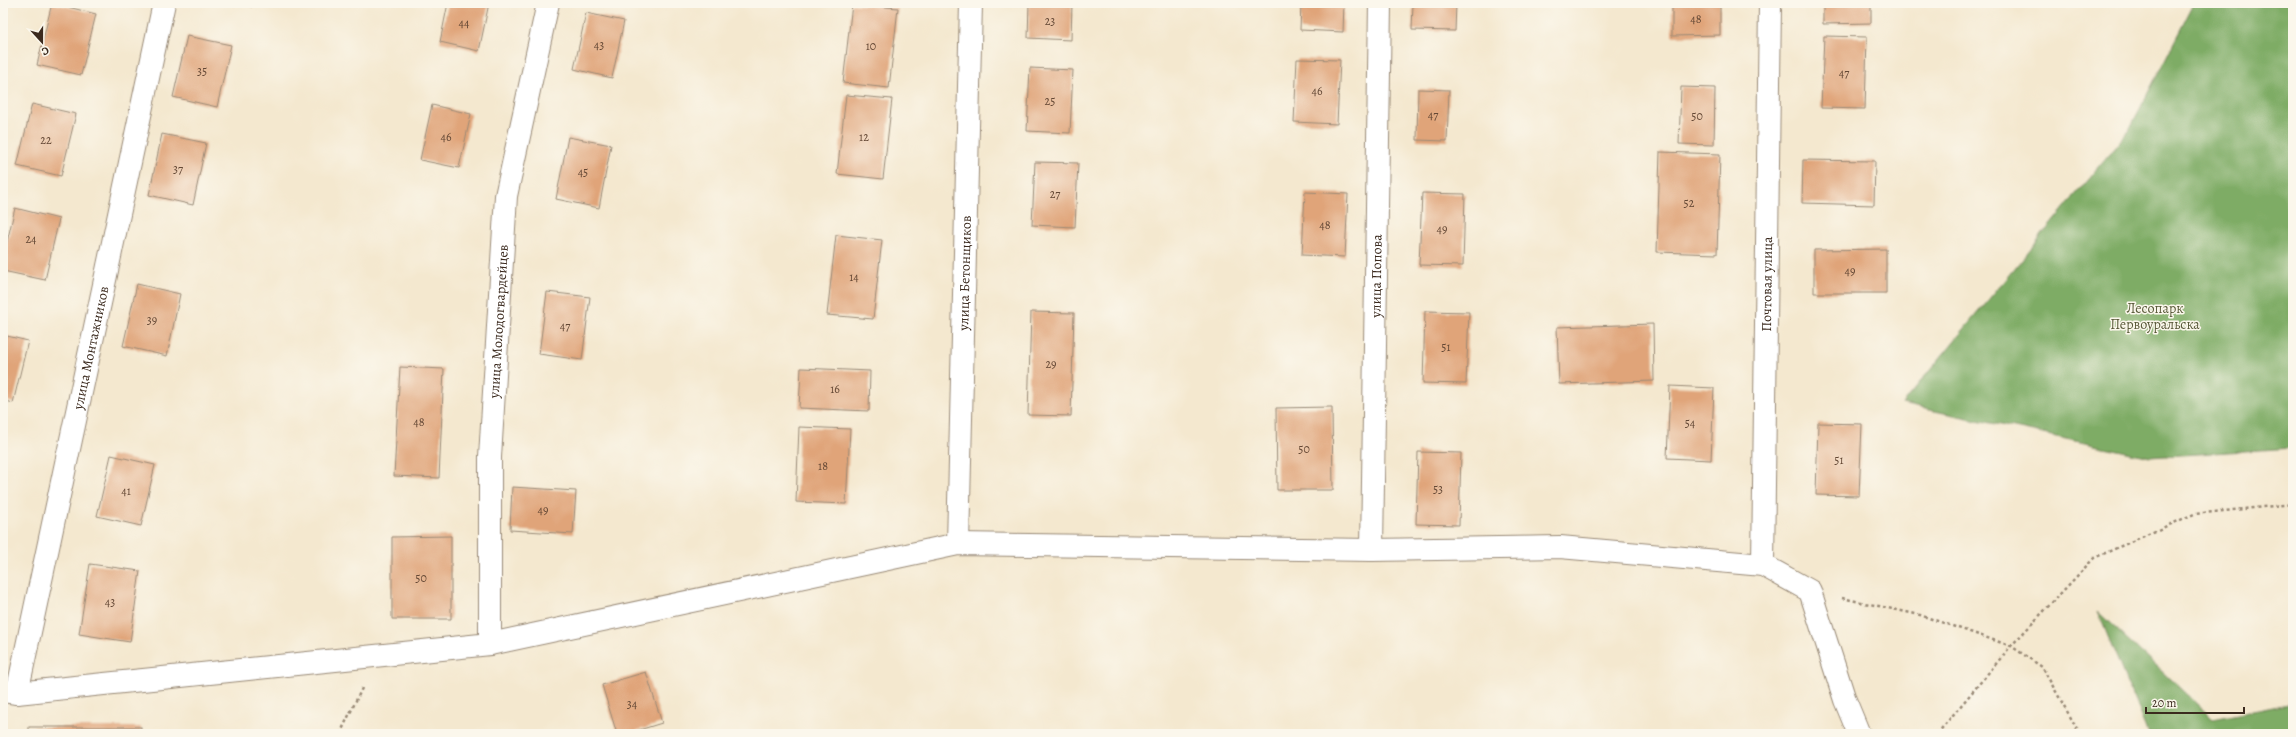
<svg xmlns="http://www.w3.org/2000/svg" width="2296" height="737" font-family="Alegreya,serif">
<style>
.forest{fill:#7eac65;stroke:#5c6b42}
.building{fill:#e0a479}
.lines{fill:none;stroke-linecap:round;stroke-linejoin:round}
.minor-casing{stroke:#988976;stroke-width:24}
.path{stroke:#988976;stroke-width:2.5;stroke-dasharray:3 3;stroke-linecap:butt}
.minor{stroke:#fff;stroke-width:22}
.labels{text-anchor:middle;stroke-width:3;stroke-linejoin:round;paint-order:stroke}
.number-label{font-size:12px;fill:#644835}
.street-label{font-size:14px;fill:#3b2a1e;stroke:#fbf7ec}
.park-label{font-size:14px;fill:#585938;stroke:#fbf7ec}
</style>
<rect width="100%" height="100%" fill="#fbf7ec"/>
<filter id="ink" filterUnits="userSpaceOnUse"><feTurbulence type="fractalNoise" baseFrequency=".025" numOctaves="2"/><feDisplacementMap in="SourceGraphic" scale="8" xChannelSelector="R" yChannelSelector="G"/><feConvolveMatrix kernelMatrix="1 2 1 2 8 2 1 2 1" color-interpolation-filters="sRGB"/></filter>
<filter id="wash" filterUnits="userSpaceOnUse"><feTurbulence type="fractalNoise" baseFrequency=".012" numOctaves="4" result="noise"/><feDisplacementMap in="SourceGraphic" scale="16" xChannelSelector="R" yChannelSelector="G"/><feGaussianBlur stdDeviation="0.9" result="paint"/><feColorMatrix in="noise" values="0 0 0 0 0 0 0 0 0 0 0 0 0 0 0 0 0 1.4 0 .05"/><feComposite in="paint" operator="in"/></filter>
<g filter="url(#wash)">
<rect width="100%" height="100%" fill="#f4e8cf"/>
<g class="forest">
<polygon points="2194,3 2293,3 2293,448 2150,457 1902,404 2129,130"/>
<polygon points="2098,612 2213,719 2293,703 2293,734 2148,734"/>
</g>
<g id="blocks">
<g class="building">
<polygon points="52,3 96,14 81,75 37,65"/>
<polygon points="238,3 253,3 252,7"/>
<polygon points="448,3 489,3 479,51 440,42"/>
<polygon points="1029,3 1072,3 1071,40 1028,38"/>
<polygon points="1301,3 1344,3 1343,32 1300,30"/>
<polygon points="1413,3 1456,3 1455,31 1412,30"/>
<polygon points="1672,3 1720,3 1720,35 1672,36"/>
<polygon points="1823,3 1871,3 1871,23 1823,24"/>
<polygon points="852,4 898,8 889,88 843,83"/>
<polygon points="586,13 624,21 612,78 574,69"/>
<polygon points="187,36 231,45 217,107 173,97"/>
<polygon points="1824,36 1867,37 1865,109 1821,108"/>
<polygon points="1297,59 1340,60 1337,124 1294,122"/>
<polygon points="1030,68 1073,70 1070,133 1027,131"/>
<polygon points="1681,87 1715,88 1714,145 1679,144"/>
<polygon points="1418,89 1449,90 1447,141 1417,140"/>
<polygon points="846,95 892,99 883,179 837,174"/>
<polygon points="32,104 76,114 61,176 17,166"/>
<polygon points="432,105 471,114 459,168 420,160"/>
<polygon points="162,134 206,143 193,205 149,195"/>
<polygon points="568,137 611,145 599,208 556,199"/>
<polygon points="1660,152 1720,154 1717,254 1657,252"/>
<polygon points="1803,160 1875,161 1874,205 1802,203"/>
<polygon points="1035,162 1078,163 1075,227 1032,225"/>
<polygon points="1305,192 1348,194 1345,257 1302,255"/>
<polygon points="1422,193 1465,194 1463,266 1419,265"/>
<polygon points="15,208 59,219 45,280 3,271 3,259"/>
<polygon points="836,235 882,240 873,319 827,315"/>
<polygon points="1886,249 1886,293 1814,293 1814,250"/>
<polygon points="137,284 180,294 167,356 123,346"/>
<polygon points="547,292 590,297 582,360 539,354"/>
<polygon points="1425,311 1469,312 1466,384 1423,383"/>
<polygon points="1031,312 1074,313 1071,416 1028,415"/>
<polygon points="1653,324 1654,381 1559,384 1557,327"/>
<polygon points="3,335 28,341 13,403 3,400"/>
<polygon points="400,367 444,369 439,478 394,476"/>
<polygon points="801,368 870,371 869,411 799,408"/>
<polygon points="1670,386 1714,388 1711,460 1667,458"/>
<polygon points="1332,407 1333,490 1277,490 1276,408"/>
<polygon points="1818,423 1862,424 1859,496 1816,495"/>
<polygon points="799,427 850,429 846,504 796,502"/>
<polygon points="1418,452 1461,453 1459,525 1416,524"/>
<polygon points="111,455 155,465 141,526 97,516"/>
<polygon points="512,487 576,491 573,534 510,530"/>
<polygon points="451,536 451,619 392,619 392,537"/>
<polygon points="90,564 140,571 130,642 79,634"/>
<polygon points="646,672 662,723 626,734 617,734 602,685"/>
<rect x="29" y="727" width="112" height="7"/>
</g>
</g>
</g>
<g filter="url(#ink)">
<use href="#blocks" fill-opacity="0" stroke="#988976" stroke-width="1"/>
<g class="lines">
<defs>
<g id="minor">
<path id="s1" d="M958 544 971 3"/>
<path id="s2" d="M1372 550 1380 3"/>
<path id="s3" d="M1763 565 1770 3"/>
<path id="s4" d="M490 644V457L506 196 548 3"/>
<polyline points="3,691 17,693 490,644 958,544 1372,550 1560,547 1763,565 1810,591 1845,700 1859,734"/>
<path id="s5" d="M17 693 164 3"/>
</g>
</defs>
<use href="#minor" class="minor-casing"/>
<g class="path">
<polyline points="1842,598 1920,615 2011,646 2042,667 2080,734"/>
<polyline points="340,734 363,686"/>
<polyline points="1937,734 2011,646 2094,558 2194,514 2293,504"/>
</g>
<use href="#minor" class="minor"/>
</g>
</g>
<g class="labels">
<g class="number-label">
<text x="1696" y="23">48</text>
<text x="1050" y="25">23</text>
<text x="464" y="27">44</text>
<text x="599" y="49">43</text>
<text x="871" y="50">10</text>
<text x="202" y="75">35</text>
<text x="1844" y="77">47</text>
<text x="1317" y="95">46</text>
<text x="1050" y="105">25</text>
<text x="1433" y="119">47</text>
<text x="1697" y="120">50</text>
<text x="446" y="141">46</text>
<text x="864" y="141">12</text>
<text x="46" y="144">22</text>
<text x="178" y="173">37</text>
<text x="583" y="176">45</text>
<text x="1055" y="198">27</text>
<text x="1689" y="207">52</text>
<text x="1325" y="229">48</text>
<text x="1442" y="233">49</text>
<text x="31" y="243">24</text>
<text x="1850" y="275">49</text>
<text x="854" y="281">14</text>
<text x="152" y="324">39</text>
<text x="565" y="330">47</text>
<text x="1446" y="351">51</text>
<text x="1051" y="368">29</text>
<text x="835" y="393">16</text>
<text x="419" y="426">48</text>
<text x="1690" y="427">54</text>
<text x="1304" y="453">50</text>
<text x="1839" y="464">51</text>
<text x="823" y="470">18</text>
<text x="1438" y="493">53</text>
<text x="126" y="495">41</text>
<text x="543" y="514">49</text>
<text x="421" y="582">50</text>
<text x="110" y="606">43</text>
<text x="632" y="708">34</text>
</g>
<g class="street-label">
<text dy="5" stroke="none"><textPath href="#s1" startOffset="271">улица Бетонщиков</textPath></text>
<text dy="5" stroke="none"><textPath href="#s2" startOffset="274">улица Попова</textPath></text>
<text dy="5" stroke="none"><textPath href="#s3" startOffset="281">Почтовая улица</textPath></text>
<text dy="5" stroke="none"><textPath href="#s4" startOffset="323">улица Молодогвардейцев</textPath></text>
<text dy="5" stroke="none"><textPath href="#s5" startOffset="353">улица Монтажников</textPath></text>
</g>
<g class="park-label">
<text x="2155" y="313">Лесопарк<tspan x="2155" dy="16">Первоуральска</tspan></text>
</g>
</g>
<rect width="2296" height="737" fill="none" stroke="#fbf7ec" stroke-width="16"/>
<g transform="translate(42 42) rotate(159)" stroke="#fbf7ec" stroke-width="3" paint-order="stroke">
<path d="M0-3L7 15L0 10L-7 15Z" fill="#3b2a1e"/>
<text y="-6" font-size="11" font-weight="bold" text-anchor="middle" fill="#3b2a1e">С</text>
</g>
<path d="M2146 707v6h98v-6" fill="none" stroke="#3b2a1e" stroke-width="2"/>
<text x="2152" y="707" font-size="12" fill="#3b2a1e" stroke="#fbf7ec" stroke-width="3" paint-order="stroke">20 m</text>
</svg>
